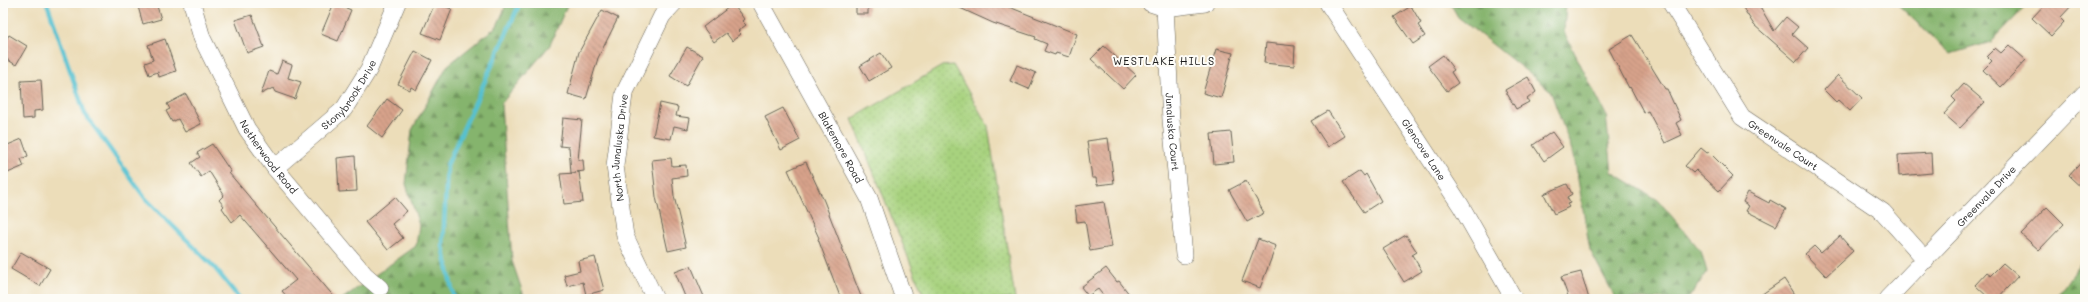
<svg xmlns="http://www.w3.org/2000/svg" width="2088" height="302" font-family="Mali,sans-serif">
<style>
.forest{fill:url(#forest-firs);stroke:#506844}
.garden{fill:url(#garden-dots);stroke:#62774d}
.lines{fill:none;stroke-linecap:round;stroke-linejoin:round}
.stream{stroke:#56c1d0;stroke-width:4.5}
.building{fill:url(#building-back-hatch)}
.street-casing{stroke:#656053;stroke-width:18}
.street{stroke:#fff;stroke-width:17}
.labels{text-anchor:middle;stroke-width:4;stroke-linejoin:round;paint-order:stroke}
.street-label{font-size:10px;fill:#1c1c1c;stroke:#fdfcf7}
.neighbourhood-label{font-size:11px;letter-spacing:1px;fill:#1c1c1c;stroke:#fdfcf7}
</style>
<defs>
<pattern id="forest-firs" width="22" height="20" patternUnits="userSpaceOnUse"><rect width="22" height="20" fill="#85b46d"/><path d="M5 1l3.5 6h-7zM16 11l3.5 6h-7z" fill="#6c9259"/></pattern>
<pattern id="garden-dots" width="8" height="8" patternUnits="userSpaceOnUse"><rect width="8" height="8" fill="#a7d27e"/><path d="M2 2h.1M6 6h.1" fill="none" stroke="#8fb46c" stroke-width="1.8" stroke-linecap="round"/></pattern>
<pattern id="building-back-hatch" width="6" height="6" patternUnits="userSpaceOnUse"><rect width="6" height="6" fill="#d8a38b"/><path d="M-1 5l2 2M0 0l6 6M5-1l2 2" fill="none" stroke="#ae8471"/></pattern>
</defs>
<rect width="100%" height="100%" fill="#fdfcf7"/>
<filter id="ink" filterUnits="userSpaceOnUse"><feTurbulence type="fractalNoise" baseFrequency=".025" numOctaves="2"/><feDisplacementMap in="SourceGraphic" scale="8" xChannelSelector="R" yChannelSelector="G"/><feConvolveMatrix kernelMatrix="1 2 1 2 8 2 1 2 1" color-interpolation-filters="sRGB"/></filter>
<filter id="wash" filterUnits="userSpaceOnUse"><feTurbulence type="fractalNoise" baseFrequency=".012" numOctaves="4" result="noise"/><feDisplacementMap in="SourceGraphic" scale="16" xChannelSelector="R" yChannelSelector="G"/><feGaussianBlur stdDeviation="0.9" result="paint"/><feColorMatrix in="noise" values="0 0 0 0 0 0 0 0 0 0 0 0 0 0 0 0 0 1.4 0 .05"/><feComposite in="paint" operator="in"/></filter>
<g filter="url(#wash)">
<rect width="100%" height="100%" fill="#ecddb9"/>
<g class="forest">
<polygon points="504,3 568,3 550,45 501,104 512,261 525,299 342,299 416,246 419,225 406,184 412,130 447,66 497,26 505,8"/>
<polygon points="1450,3 1566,3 1564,32 1606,115 1612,172 1658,200 1701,251 1707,272 1688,299 1618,299 1615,297 1590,250 1574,156 1550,90 1458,17"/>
<polygon points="1896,3 2029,3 1991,42 1950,54"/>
<polygon points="2085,257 2085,299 2052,299 2063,289"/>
</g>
<polygon class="garden" points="953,65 988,126 1015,299 925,299 852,119 942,66"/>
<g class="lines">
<g class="stream">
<polyline points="47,3 85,114 145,198 214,267 240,299"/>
<polyline points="454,299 443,246 447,165 520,3"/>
</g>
</g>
<g id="blocks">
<g class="building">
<polygon points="137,3 156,3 161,19 143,24"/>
<polygon points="334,3 351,10 338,41 321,34"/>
<polygon points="435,3 452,9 440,40 422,33"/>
<rect x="856" y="3" width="12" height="11"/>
<polygon points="949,3 999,3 1077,34 1069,57 1056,53 1055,55 1044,51 1047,44 1035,39 1036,37 993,23"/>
<polygon points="1740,3 1758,3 1774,31 1786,17 1798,27 1792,34 1808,48 1796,62 1754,25"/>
<polygon points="2046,3 2074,3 2060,18 2064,22 2051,36 2032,18"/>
<polygon points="733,4 744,19 742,21 746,25 738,31 741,34 732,41 726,33 714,42 703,27"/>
<polygon points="1411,6 1421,23 1418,25 1425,36 1413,44 1394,17"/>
<polygon points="602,10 618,18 598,58 586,99 568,94 579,52"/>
<polygon points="252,15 264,47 247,53 235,20"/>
<polygon points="9,35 27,46 16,65 5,58 7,55 3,53 3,44"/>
<polygon points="1632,35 1665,89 1667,89 1681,120 1676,123 1682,135 1665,143 1648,111 1644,113 1630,87 1629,88 1609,49"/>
<polygon points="165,39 176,71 159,77 158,72 149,75 145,63 153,60 148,45"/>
<polygon points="1266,43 1295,46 1294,66 1264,63"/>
<polygon points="2009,45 2026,60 2001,87 1983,70 1992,61 1987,56 1995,48 2001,53"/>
<polygon points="1104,46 1136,75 1123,89 1091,59"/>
<polygon points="687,47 703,56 686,86 670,76"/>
<polygon points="1216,49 1233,53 1221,98 1203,93"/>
<polygon points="415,51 432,60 416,90 411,87 410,90 398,84"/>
<polygon points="881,53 891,68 869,81 860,66"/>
<polygon points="1443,55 1454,70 1451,72 1458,83 1447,91 1428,66"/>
<polygon points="282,61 292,65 288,78 301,82 295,99 275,92 273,88 261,94 269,71 277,74"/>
<polygon points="1017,65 1036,73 1029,89 1010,81"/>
<polygon points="1838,75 1862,98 1850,111 1838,100 1836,102 1824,90"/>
<polygon points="1528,77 1536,92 1527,99 1529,102 1516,109 1505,90"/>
<polygon points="41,80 43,110 34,111 34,118 23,119 21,81"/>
<polygon points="1964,84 1985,102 1960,128 1944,114 1956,101 1952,97"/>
<polygon points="186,94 201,124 185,132 178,119 172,122 166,111 170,109 167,104"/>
<polygon points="387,99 402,110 382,138 367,126"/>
<polygon points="660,103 678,107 676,116 690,118 688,129 674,126 671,139 653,136"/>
<polygon points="783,108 800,140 781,150 765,117"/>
<polygon points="1328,111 1345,136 1328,147 1311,121"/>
<polygon points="563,118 582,120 578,160 583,160 584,171 577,172 579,172 583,202 564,204 560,174 576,173 571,173 569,147 560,146"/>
<polygon points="1231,132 1234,162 1214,164 1211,134"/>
<polygon points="1552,132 1563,147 1544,161 1533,145"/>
<polygon points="1108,138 1114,183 1097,185 1096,178 1092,178 1087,141"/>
<polygon points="22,139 28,156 21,159 24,166 3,175 3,147"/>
<polygon points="212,144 231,172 229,173 336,299 289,299 282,291 296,280 240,215 232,222 222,208 224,206 219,200 224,195 209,171 201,177 191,163 200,157 197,153"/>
<polygon points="1701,148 1707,153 1709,152 1733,176 1719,191 1696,170 1693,173 1685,166"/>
<polygon points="1931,153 1932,173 1899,176 1898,155"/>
<polygon points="355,156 357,191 339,192 337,158"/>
<polygon points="671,158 672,166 686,165 687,176 672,178 674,196 686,247 668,251 656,197 652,160"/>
<polygon points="2085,158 2085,191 2069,176"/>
<polygon points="806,162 824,201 862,299 841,299 818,239 819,238 788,170"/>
<polygon points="1360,171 1364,176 1366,174 1381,201 1364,212 1343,182"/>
<polygon points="1246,181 1264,213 1247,222 1229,190"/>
<polygon points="1567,184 1572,194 1567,197 1570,203 1567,204 1569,207 1554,214 1544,194"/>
<polygon points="1748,192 1769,203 1770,200 1786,209 1776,226 1746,211 1749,206 1743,202"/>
<polygon points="395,197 407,211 392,224 403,238 388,250 365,222"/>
<polygon points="1104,202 1112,247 1090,251 1085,221 1077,222 1075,206"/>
<polygon points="2047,207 2064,224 2039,250 2021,234"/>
<polygon points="1406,235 1417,252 1412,255 1422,271 1404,282 1383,249"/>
<polygon points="1840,236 1853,251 1826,276 1805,254 1814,246 1821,253"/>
<polygon points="1258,239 1276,246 1260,288 1242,281"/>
<polygon points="21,252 50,269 40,286 11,269"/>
<polygon points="595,257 604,290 586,295 583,282 567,286 564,275 580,271 578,261"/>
<polygon points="2003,263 2018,276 1997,299 1990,299 1975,285 1987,272 1991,275"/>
<polygon points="691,266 705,299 686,299 675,272"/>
<polygon points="1106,268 1117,282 1119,281 1133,299 1106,299 1098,289 1088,296 1081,287"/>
<polygon points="1581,272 1589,299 1569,299 1561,277"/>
<polygon points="1784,279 1797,299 1755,299"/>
</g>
</g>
</g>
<g filter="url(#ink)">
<use href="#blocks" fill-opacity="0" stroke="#656053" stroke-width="1"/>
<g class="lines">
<defs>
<g id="street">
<path id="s1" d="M192 3 202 38 247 129 275 168 365 275 380 288"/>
<path id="s2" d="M761 3 869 198 904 299"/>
<polyline points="1150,3 1165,8 1205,3"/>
<path id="s3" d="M1328 3 1461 206 1514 299"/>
<path id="s4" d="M1671 3 1742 117 1883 212 1926 260"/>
<path id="s5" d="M1165 8 1171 120 1184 255"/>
<path id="s6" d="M275 168 344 109 369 69 397 3"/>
<path id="s7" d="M655 299 625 236 615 166 624 94 662 16 674 3"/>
<path id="s8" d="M1887 299 2085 93"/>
</g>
</defs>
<use href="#street" class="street-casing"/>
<use href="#street" class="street"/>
</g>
</g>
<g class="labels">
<g class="street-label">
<text dy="4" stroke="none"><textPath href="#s6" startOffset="105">Stonybrook Drive</textPath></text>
<text dy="4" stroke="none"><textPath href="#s5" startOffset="124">Junaluska Court</textPath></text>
<text dy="4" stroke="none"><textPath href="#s4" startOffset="184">Greenvale Court</textPath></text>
<text dy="4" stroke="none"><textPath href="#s2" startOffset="165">Blakemore Road</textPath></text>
<text dy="4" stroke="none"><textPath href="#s7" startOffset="159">North Junaluska Drive</textPath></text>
<text dy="4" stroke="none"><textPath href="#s3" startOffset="175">Glencove Lane</textPath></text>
<text dy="4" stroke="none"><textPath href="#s1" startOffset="173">Netherwood Road</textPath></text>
<text dy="4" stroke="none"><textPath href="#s8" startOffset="143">Greenvale Drive</textPath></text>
</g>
<g class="neighbourhood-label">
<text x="1164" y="65">WESTLAKE HILLS</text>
</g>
</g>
<rect width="2088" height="302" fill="none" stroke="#fdfcf7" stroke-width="16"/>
</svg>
